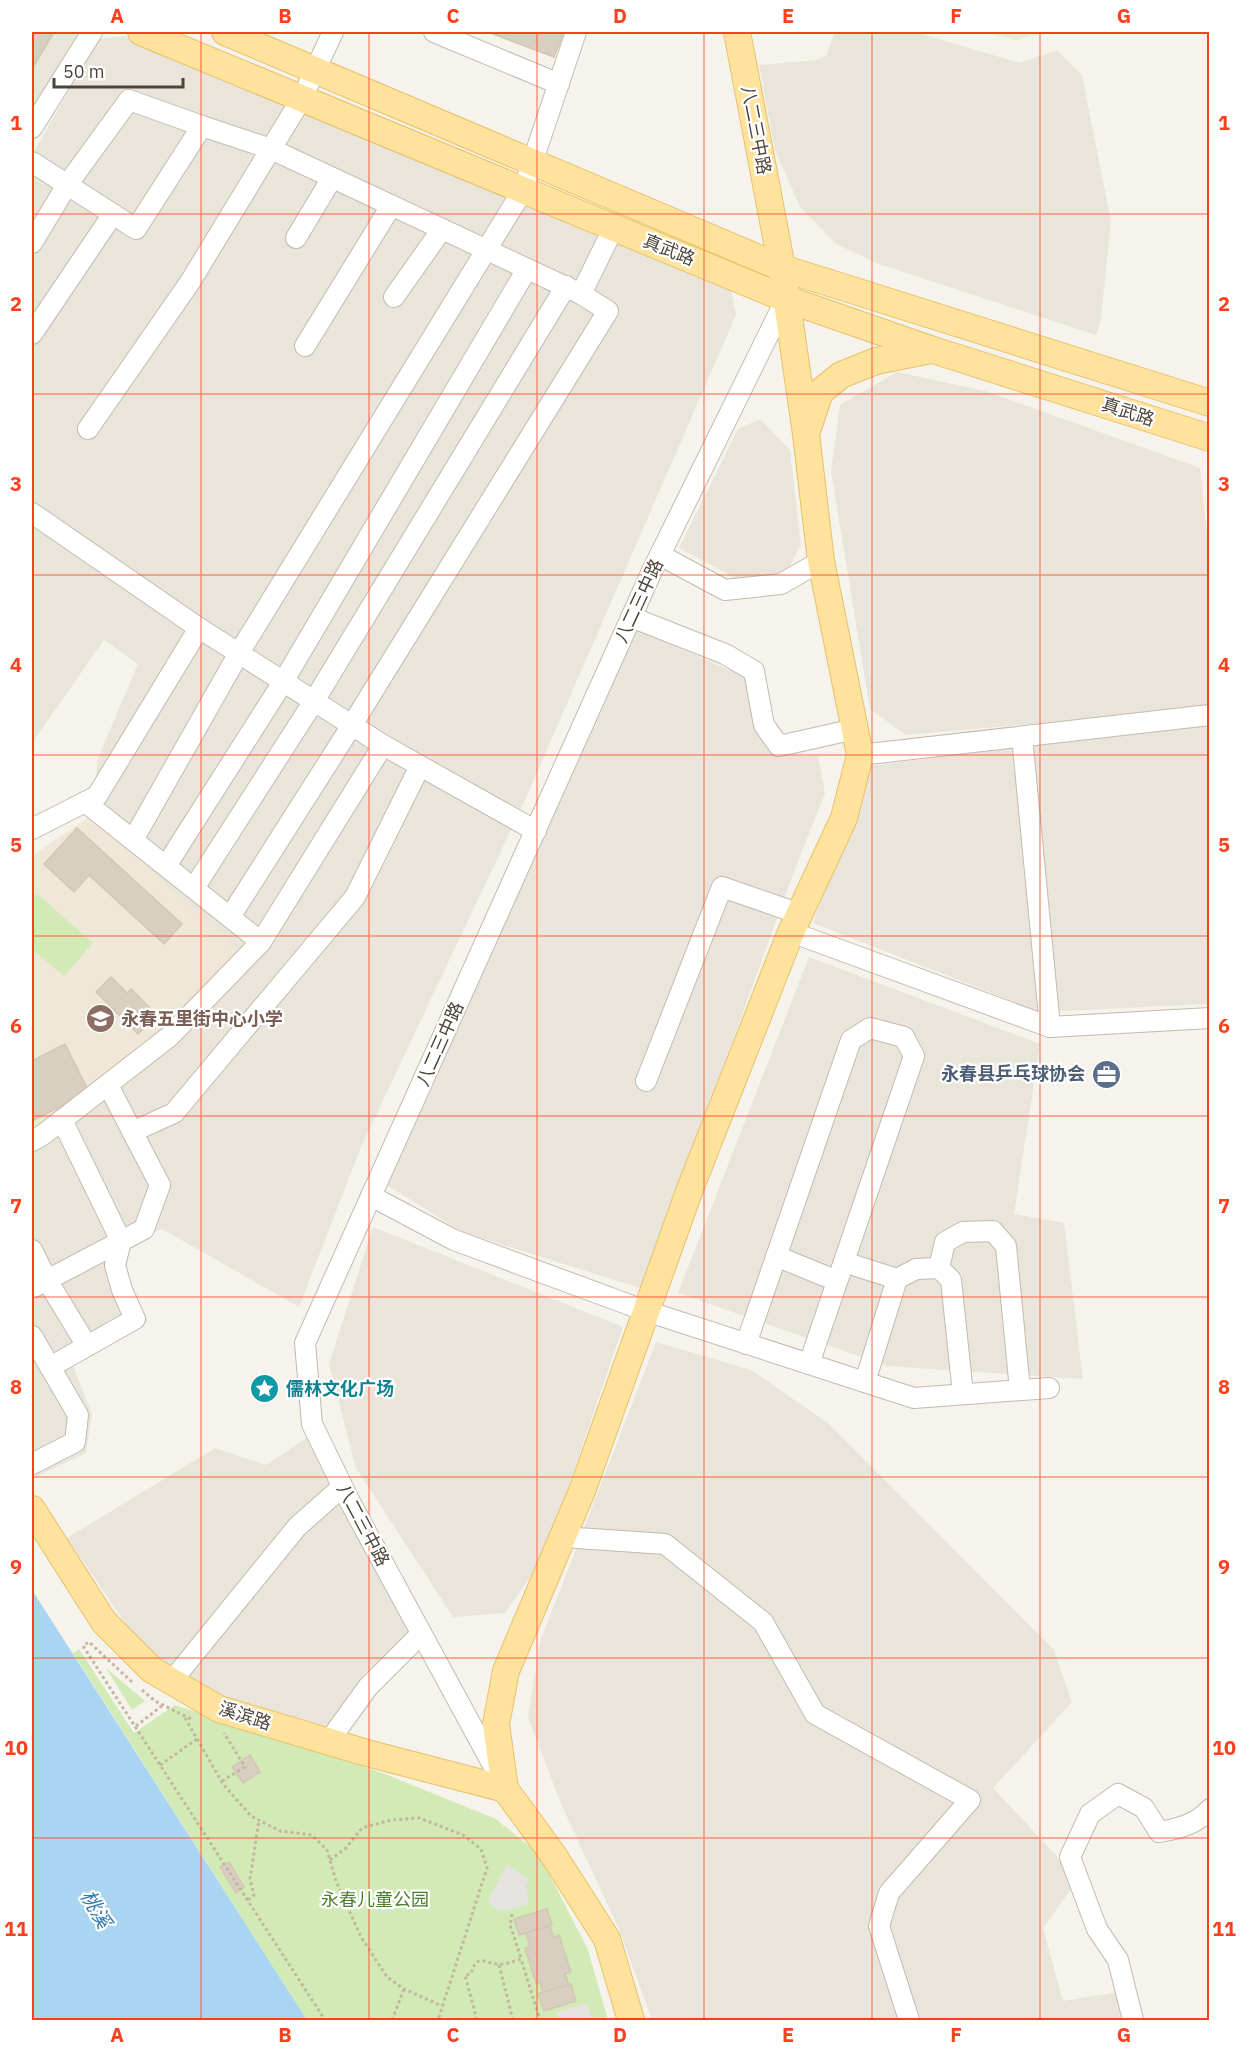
<svg xmlns="http://www.w3.org/2000/svg" width="1241" height="2052" font-family="'IBM Plex Sans','Noto Sans SC',sans-serif">
<style>
.residential{fill:#eae5da}
.education{fill:#efe8d6}
.green{fill:#d2eab5}
.parking{fill:#e5e3e0}
.water{fill:#a9d4f2}
.building{fill:#d8cfc1;stroke:#d3c7b4;stroke-width:1.5}
.lines{fill:none;stroke-linecap:round;stroke-linejoin:round}
.minor-casing{stroke:#c2bbae;stroke-width:22}
.major-casing{stroke:#e6c16a;stroke-width:28}
.path{stroke:#c4b79f;stroke-width:3;stroke-dasharray:3 3;stroke-linecap:butt}
.minor{stroke:#fff;stroke-width:20}
.major{stroke:#ffe39c;stroke-width:26}
.grid{fill:none;stroke:#fc3f1d;stroke-width:1.5;stroke-opacity:0.55}
.labels{text-anchor:middle;stroke-width:4.5;stroke-linejoin:round;paint-order:stroke}
.street-label{font-size:18px;fill:#4b4439;stroke:#fff}
.education-label{font-size:18px;font-weight:bold;fill:#785e54;stroke:#fff;text-anchor:start}
.service-label{font-size:18px;font-weight:bold;fill:#4e5e75;stroke:#fff;text-anchor:end}
.culture-label{font-size:18px;font-weight:bold;fill:#0d838f;stroke:#fff;text-anchor:start}
.park-label{font-size:18px;fill:#4a7f2a;stroke:#fff}
.water-label{font-size:20px;font-style:italic;fill:#2e7ab2;stroke:#fff}
.neatline{fill:none;stroke:#fc3f1d;stroke-width:2}
.grid-label{font-size:20px;text-anchor:middle;font-weight:bold;fill:#fc3f1d}
</style>
<rect width="100%" height="100%" fill="#f6f3ec"/>
<g class="residential">
<polygon points="32,32 86,32 32,113"/>
<polygon points="835,32 915,32 1020,63 1057,50 1082,75 1111,221 1101,318 1096,335 879,264 836,244 800,207 775,150 759,65 816,60 826,56"/>
<polygon points="124,36 730,285 736,315 525,800 361,1147 299,1307 162,1229 129,1246 126,1279 148,1321 72,1363 92,1414 86,1453 36,1477 32,1468 32,1133 92,815 98,758 138,664 104,640 32,743 32,155 98,39"/>
<polygon points="897,372 985,391 1200,468 1210,562 1209,708 906,735 870,709 831,472 840,405"/>
<polygon points="760,419 790,450 801,545 788,570 743,582 679,548 738,429"/>
<polygon points="636,629 745,677 757,730 776,756 818,756 825,793 793,874 643,1289 462,1232 387,1185"/>
<polygon points="1209,725 1209,1004 1040,1012 813,923 871,766 1016,747"/>
<polygon points="809,957 1040,1044 1014,1214 1064,1223 1083,1379 887,1366 678,1293"/>
<polygon points="373,1227 623,1327 544,1557 505,1613 453,1617 356,1468 329,1364"/>
<polygon points="656,1342 751,1370 828,1423 1054,1650 1072,1702 993,1788 1078,1879 1043,1928 1063,2001 1131,1990 1138,2020 652,2020 619,1929 561,1804 528,1717 540,1642"/>
<polygon points="308,1437 411,1633 365,1673 328,1726 222,1696 143,1649 67,1538 215,1448 266,1465"/>
</g>
<g class="education">
<polygon points="984,32 1045,32 1016,40"/>
<polygon points="92,815 238,951 98,1088 32,1133 32,856"/>
</g>
<g class="green">
<polygon points="37,894 93,943 64,976 32,949 32,900"/>
<polygon points="79,1649 134,1733 175,1705 385,1774 496,1819 539,1854 588,1950 608,2020 307,2020 73,1653"/>
<polygon points="106,1668 145,1701 132,1710"/>
</g>
<g class="parking">
<polygon points="507,1864 530,1881 526,1886 529,1904 500,1912 488,1901"/>
<polygon points="587,2003 592,2020 558,2020 556,2012"/>
</g>
<polygon class="water" points="32,1590 307,2020 36,2020 32,2014"/>
<g class="building">
<polygon points="32,32 54,32 32,69"/>
<polygon points="488,32 564,32 554,57"/>
<polygon points="77,828 182,924 164,944 89,875 74,892 44,864"/>
<polygon points="111,977 127,993 131,989 157,1015 138,1034 96,992"/>
<polygon points="65,1044 89,1092 34,1120 32,1114 32,1061"/>
<polygon points="250,1755 260,1772 243,1783 232,1767"/>
<polygon points="229,1862 244,1887 236,1893 220,1867"/>
<polygon points="547,1909 552,1925 519,1935 514,1919"/>
<polygon points="550,1926 554,1937 559,1935 571,1972 565,1974 569,1985 543,1992 540,1982 536,1983 525,1948 530,1947 526,1933"/>
<polygon points="571,1984 576,2001 544,2011 538,1994"/>
</g>
<g class="lines">
<defs>
<g id="minor">
<polyline points="434,32 559,84"/>
<polyline points="32,128 92,32"/>
<polyline points="32,162 136,229 202,126 271,149 581,294 614,227"/>
<polyline points="296,238 332,178"/>
<polyline points="32,243 67,185 129,100 202,126"/>
<polyline points="394,297 442,229"/>
<polyline points="32,334 113,214"/>
<polyline points="305,346 391,206"/>
<polyline points="88,429 190,282 302,98 333,32"/>
<polyline points="32,513 199,628 383,745 536,831"/>
<polyline points="660,555 725,590 781,584 821,561"/>
<polyline points="631,617 725,654 754,671 764,725 779,746 855,729"/>
<polyline points="1022,737 1050,1027"/>
<polyline points="860,755 1210,715"/>
<polyline points="85,802 261,942"/>
<polyline points="32,829 97,796 199,628"/>
<polyline points="133,840 239,653 523,190 576,32"/>
<polyline points="166,866 283,682 527,269"/>
<polyline points="194,888 314,701 566,286"/>
<polyline points="230,917 352,725 608,311 581,294"/>
<polyline points="791,932 1050,1027 1210,1018"/>
<polyline points="646,1081 722,887 800,914"/>
<polyline points="132,1132 174,1113 355,897 420,766"/>
<polyline points="32,1141 44,1134 170,1036 261,942 383,745"/>
<polyline points="371,1196 454,1240 646,1311 914,1398 1049,1388"/>
<polyline points="32,1250 47,1280 87,1346"/>
<polyline points="776,1256 837,1281"/>
<polyline points="844,1262 897,1279 916,1269 939,1268 951,1280 963,1394"/>
<polyline points="939,1268 945,1242 963,1232 993,1231 1006,1246 1020,1390"/>
<polyline points="32,1288 144,1229 160,1185 108,1085"/>
<polyline points="32,1336 78,1415 75,1442 32,1464"/>
<polyline points="746,1344 851,1040 870,1028 904,1037 914,1056 809,1364"/>
<polyline points="50,1367 135,1319 122,1290 115,1265 121,1241 62,1120"/>
<polyline points="865,1382 897,1279"/>
<polyline points="563,1537 665,1544 763,1622 815,1714 970,1800 889,1893 879,1926 909,2020"/>
<polyline points="171,1682 297,1527 342,1487"/>
<polyline points="329,1741 368,1687 421,1634"/>
<polyline points="500,1778 350,1502 312,1424 305,1343 652,571 786,299"/>
<path d="M1133 2020 1118 1960 1097 1929 1070 1857 1090 1814 1118 1794 1144 1808 1159 1832C1178 1829 1197 1824 1210 1809"/>
</g>
<g id="major">
<polyline points="141,32 786,299 933,350 1210,438"/>
<polyline points="225,32 782,268 1210,403"/>
<polyline points="808,428 820,392 841,375 876,361 931,350"/>
<polyline points="32,1509 104,1622 152,1670 219,1709 367,1753 505,1789"/>
<polyline points="631,2020 607,1939 554,1856 505,1789 496,1724 506,1671 582,1491 690,1189 791,932 844,818 860,755 821,561 806,434 782,268 737,32"/>
</g>
</defs>
<use href="#minor" class="minor-casing"/>
<use href="#major" class="major-casing"/>
<g class="path">
<polyline points="132,1682 89,1642 83,1646 325,2020"/>
<polyline points="142,1690 155,1701 193,1720"/>
<polyline points="185,1718 223,1784 251,1816 280,1831 312,1835 327,1850 336,1881 361,1937 387,1977 404,1989 442,2006"/>
<polyline points="136,1726 163,1705"/>
<polyline points="160,1765 197,1739"/>
<polyline points="222,1781 245,1767 224,1733"/>
<polyline points="330,1860 346,1848 362,1828 391,1820 419,1818 463,1835 481,1849 487,1868 438,2020"/>
<polyline points="248,1900 254,1895 250,1879 259,1820"/>
<polyline points="512,1914 510,1925 521,1958"/>
<polyline points="499,1965 513,2020"/>
<polyline points="392,2020 404,1989"/>
<path d="M477 2020 465 1975 471 1974C477 1954 482 1962 497 1964 504 1965 515 1961 521 1959L540 2020"/>
</g>
<use href="#minor" class="minor"/>
<use href="#major" class="major"/>
</g>
<path class="grid" d="M201 32V2020M369 32V2020M537 32V2020M704 32V2020M872 32V2020M1040 32V2020M32 214H1210M32 394H1210M32 575H1210M32 755H1210M32 936H1210M32 1116H1210M32 1297H1210M32 1477H1210M32 1658H1210M32 1838H1210"/>
<defs>
<symbol id="school-disc" viewBox="-11 -11 22 22"><circle r="9.5" fill="#8d6e63" stroke="#fff"/><path d="M0-5L7-2L0 1L-7-2ZM-4 1L0 2.5L4 1V4Q0 6-4 4Z" fill="#fff"/></symbol>
<symbol id="office-disc" viewBox="-11 -11 22 22"><circle r="9.5" fill="#5c6f8a" stroke="#fff"/><path d="M-6-3h4V-5.5h4V-3h4V5H-6ZM-1-4.5V-3h2v-1.5ZM-6 0V1H6V0Z" fill="#fff"/></symbol>
<symbol id="sight-disc" viewBox="-11 -11 22 22"><circle r="9.5" fill="#0f9aa8" stroke="#fff"/><path d="M0-6L1.8-2.2L6-1.7L2.9 1.2L3.7 5.4L0 3.3L-3.7 5.4L-2.9 1.2L-6-1.7L-1.8-2.2Z" fill="#fff"/></symbol>
</defs>
<g fill-rule="evenodd">
<use href="#school-disc" x="84" y="1002" width="33" height="33"/>
<use href="#office-disc" x="1090" y="1058" width="33" height="33"/>
<use href="#sight-disc" x="248" y="1372" width="33" height="33"/>
</g>
<g class="labels">
<g class="street-label">
<text transform="translate(756 130) rotate(79)" y="6">八二三中路</text>
<text transform="translate(669 250) rotate(22)" y="6">真武路</text>
<text transform="translate(1128 412) rotate(18)" y="6">真武路</text>
<text transform="translate(639 601) rotate(-65)" y="6">八二三中路</text>
<text transform="translate(440 1044) rotate(-66)" y="6">八二三中路</text>
<text transform="translate(363 1525) rotate(62)" y="6">八二三中路</text>
<text transform="translate(245 1716) rotate(18)" y="6">溪滨路</text>
</g>
<g class="education-label">
<text x="121" y="1025">永春五里街中心小学</text>
</g>
<g class="service-label">
<text x="1085" y="1080">永春县乒乓球协会</text>
</g>
<g class="culture-label">
<text x="286" y="1395">儒林文化广场</text>
</g>
<g class="park-label">
<text x="375" y="1906">永春儿童公园</text>
</g>
<g class="water-label">
<text transform="translate(96 1909) rotate(60)" y="7">桃溪</text>
</g>
</g>
<rect width="1241" height="2052" fill="none" stroke="#ffffff" stroke-width="66"/>
<path d="M54 78v9h129v-9" fill="none" stroke="#4b4439" stroke-width="3"/>
<text x="63" y="78" font-size="18" fill="#4b4439" stroke="#ffffff" stroke-width="4.5" paint-order="stroke">50 m</text>
<rect x="33" y="33" width="1175" height="1986" class="neatline"/>
<g class="grid-label">
<text x="117" y="23">A</text>
<text x="285" y="23">B</text>
<text x="453" y="23">C</text>
<text x="620" y="23">D</text>
<text x="788" y="23">E</text>
<text x="956" y="23">F</text>
<text x="1124" y="23">G</text>
<text x="16" y="130">1</text>
<text x="1224" y="130">1</text>
<text x="16" y="311">2</text>
<text x="1224" y="311">2</text>
<text x="16" y="491">3</text>
<text x="1224" y="491">3</text>
<text x="16" y="672">4</text>
<text x="1224" y="672">4</text>
<text x="16" y="852">5</text>
<text x="1224" y="852">5</text>
<text x="16" y="1033">6</text>
<text x="1224" y="1033">6</text>
<text x="16" y="1213">7</text>
<text x="1224" y="1213">7</text>
<text x="16" y="1394">8</text>
<text x="1224" y="1394">8</text>
<text x="16" y="1574">9</text>
<text x="1224" y="1574">9</text>
<text x="16" y="1755">10</text>
<text x="1224" y="1755">10</text>
<text x="16" y="1936">11</text>
<text x="1224" y="1936">11</text>
<text x="117" y="2042">A</text>
<text x="285" y="2042">B</text>
<text x="453" y="2042">C</text>
<text x="620" y="2042">D</text>
<text x="788" y="2042">E</text>
<text x="956" y="2042">F</text>
<text x="1124" y="2042">G</text>
</g>
</svg>
